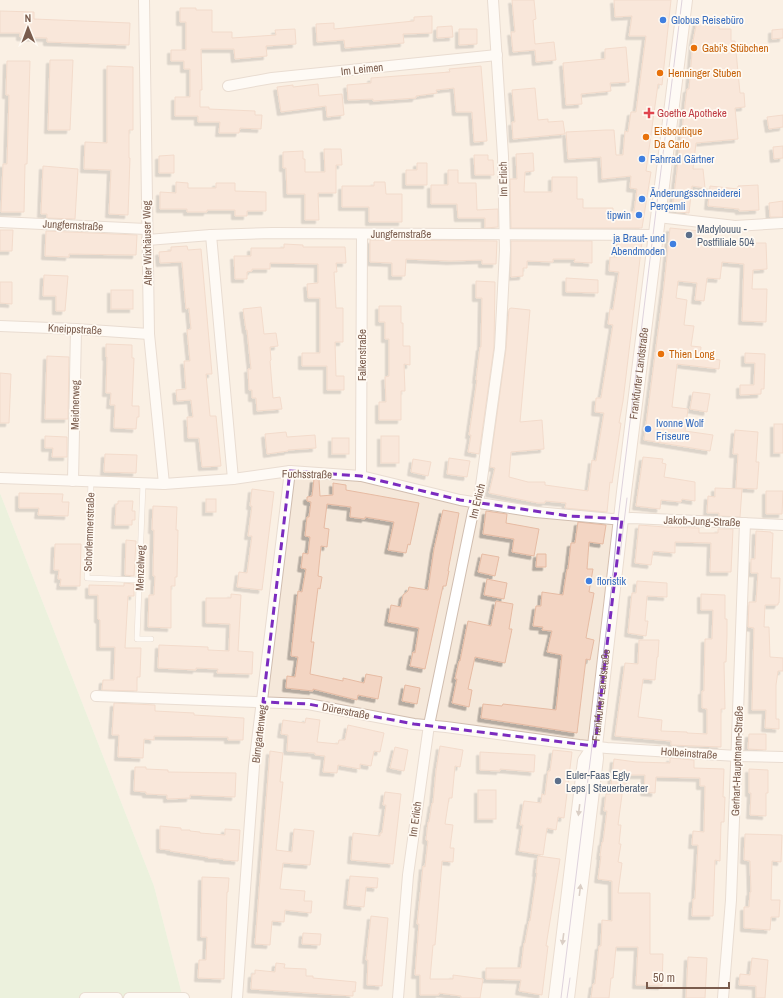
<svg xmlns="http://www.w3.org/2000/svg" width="783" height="998" font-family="'Archivo Narrow',sans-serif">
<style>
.residential{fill:#f5e8da}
.green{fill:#d8ecc9}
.building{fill:#f3d5c3;stroke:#e6bba3;filter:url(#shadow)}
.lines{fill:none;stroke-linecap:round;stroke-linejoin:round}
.lane-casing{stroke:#d1beb0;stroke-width:6}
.street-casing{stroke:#d1beb0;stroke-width:12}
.secondary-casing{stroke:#d6c0b0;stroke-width:16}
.lane{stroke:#fff;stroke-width:5}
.street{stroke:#fff;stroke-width:10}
.secondary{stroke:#fff;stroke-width:14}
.tram{stroke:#b9a8c9;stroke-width:1}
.oneway{fill:#af9d94}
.marked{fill:none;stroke:#7b2cbf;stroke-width:3;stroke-dasharray:8 5;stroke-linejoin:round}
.shop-dot{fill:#3f7fe0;stroke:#fffaf3;stroke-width:1.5}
.food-dot{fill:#e8710a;stroke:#fffaf3;stroke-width:1.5}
.health-dot{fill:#e0444e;stroke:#fffaf3;stroke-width:1.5}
.service-dot{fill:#5c6f8a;stroke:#fffaf3;stroke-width:1.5}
.labels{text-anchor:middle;stroke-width:3.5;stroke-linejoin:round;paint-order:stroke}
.shop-label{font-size:11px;fill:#366cbe;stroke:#fffaf3;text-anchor:start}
.food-label{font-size:11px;fill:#c56008;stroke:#fffaf3;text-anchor:start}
.street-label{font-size:11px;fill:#7a5c4d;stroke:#fffaf3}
.health-label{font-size:11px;fill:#be3a42;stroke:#fffaf3;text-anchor:start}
.service-label{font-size:11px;fill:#4e5e75;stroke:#fffaf3;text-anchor:start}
</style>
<defs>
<filter id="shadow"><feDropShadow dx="-3.5" dy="3.5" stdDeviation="0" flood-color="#0004"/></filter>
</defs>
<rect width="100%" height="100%" fill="#fdf6ec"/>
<polygon class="residential" points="0,0 783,0 783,998 183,998 154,886 0,493"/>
<polygon class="green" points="0,493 154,886 183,998 0,998"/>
<g class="building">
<polygon points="512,0 534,0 536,19 533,20 535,44 554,42 556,60 536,62 535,50 513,52 511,32 515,32"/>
<polygon points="614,0 671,0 662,85 658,84 646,171 651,172 642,228 511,228 510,179 517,179 516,154 533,153 534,171 525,172 524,192 552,192 552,177 577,177 577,199 583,199 583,208 613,208 613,212 634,212 637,189 630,188 631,176 602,179 601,157 568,159 566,132 606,130 614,130 616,155 623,155 625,131 628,132 631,112 636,112 646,36 629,36 632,16 615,17"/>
<polygon points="180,8 196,8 196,10 212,10 212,32 232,32 232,38 276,35 275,30 295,29 296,44 266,46 267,56 235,59 234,49 201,49 202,90 200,90 200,107 209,107 209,109 255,111 255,115 262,115 261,129 240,128 239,133 219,133 220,122 198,122 198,116 175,116 175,97 190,97 190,69 184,69 184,61 171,61 171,50 186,50 186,22 180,22"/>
<polygon points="0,11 34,12 34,19 130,23 129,45 47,42 47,38 20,37 20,33 0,33"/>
<polygon points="432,16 432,33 403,34 404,43 345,48 344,40 317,42 316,24 334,23 334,29 414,21 414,17"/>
<polygon points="697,21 719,24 719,29 731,29 731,41 735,41 740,93 744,93 745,107 735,108 738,139 696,143 693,169 703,169 705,188 692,186 689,213 672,211 687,89 689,89 693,41"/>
<polygon points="452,26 453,37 437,38 437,27"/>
<polygon points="459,29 477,29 477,44 459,45"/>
<polygon points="783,29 783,38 772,39 772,30"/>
<polygon points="626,47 629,82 610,83 611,91 581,94 582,104 566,105 563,63 605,59 605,49"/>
<polygon points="50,60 73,60 70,130 48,130"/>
<polygon points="7,61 30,61 27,164 25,164 24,212 1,212 3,164 7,164 9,95 6,95"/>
<polygon points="107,66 133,67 133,130 129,130 129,158 130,158 128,215 109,214 111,170 84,169 85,142 107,143"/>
<polygon points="481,66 487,141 474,142 472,112 456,112 454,88 436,90 437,93 416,96 416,98 373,101 373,99 348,100 347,85 371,83 371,78 450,72 449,69"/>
<polygon points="318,84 319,96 342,94 344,115 327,117 326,106 281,112 277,87 293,85 293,87"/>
<polygon points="535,88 538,120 548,119 548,122 563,121 565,134 513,139 512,122 515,122 512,90"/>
<polygon points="783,115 783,127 769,129 767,117"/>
<polygon points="783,146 783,158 774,159 773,147"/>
<polygon points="324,149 341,149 342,165 336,165 336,193 318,193 319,220 305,220 305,194 287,194 286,168 283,168 283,152 303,151 303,159 305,159 305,172 325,172"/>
<polygon points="174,155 174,173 159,173 159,156"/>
<polygon points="474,155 488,155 488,160 493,160 494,175 475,175"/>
<polygon points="417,163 427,163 427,185 406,185 406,170 417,170"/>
<polygon points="43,166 78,169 75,219 47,218 47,214 41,214"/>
<polygon points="448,170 458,170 458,183 476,183 477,210 498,209 498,227 485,228 485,218 458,218 457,204 431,204 431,185 448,185"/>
<polygon points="176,182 188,183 188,188 216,188 216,183 235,183 235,191 266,192 266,211 247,211 247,216 235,216 235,210 207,210 207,212 187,212 187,209 160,209 160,192 176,193"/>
<polygon points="374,182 385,182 386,194 402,194 402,222 369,222 369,207 342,207 342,186 374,186"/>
<polygon points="758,185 759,210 739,211 739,209 708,206 710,186 738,189 738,186"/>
<polygon points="783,201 783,217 770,217 769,203"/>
<polygon points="670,228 700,231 698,243 733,247 734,241 745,242 745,243 766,243 767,269 753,270 752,289 767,289 766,322 742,321 744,264 722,262 720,279 707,278 704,301 695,300 697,283 678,281 676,298 687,300 684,325 694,326 691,346 701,347 700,357 720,360 719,369 677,364 672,407 688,409 685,431 713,435 710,451 644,440 664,286"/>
<polygon points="0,230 13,230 12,251 0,251"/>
<polygon points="46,231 137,235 136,255 69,254 69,257 45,256"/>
<polygon points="370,240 497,241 496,264 482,264 482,260 450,261 406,259 405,276 392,276 392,263 370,262"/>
<polygon points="511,241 592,241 592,263 574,262 575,259 553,259 553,262 527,261 527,268 523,268 523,276 511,277"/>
<polygon points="618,241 642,242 623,401 619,423 621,423 612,483 610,482 607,512 565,508 566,503 545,501 545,503 538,503 489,493 495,468 490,467 490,465 506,349 509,309 511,308 530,310 520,422 542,420 544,449 511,452 509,477 528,482 545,482 545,485 588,491 592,460 596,461 604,413 595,412 596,398 601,398 613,325 608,324 610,309 613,310 619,272 609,271 610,257 617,257"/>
<polygon points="284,244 303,245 303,247 345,247 346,263 336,263 337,272 334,272 336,308 343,308 343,342 335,342 336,376 344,376 344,390 327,390 327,366 302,366 302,353 320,353 320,298 308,298 307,284 318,283 318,264 270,263 270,269 252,269 252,271 247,272 247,279 235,279 234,256 251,256 251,248 284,248"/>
<polygon points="187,246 188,250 201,249 212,374 206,374 210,416 216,416 221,466 202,467 199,438 188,438 187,417 193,417 191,400 177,401 176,390 186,389 184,361 190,361 187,330 191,329 189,308 186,309 182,262 160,263 159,252 171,251 171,247"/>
<polygon points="44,275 68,276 65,311 56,311 56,296 43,296"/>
<polygon points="566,278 598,280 598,293 566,292"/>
<polygon points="476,281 495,282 494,347 479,454 468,452 471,435 469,435 477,380 476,380 480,347 481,347 482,298 476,298"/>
<polygon points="0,282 12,282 12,304 0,303"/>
<rect x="111" y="290" width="22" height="19"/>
<polygon points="379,306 401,306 401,323 403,323 403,346 410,346 410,365 404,364 405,391 401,391 401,420 379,420 379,402 386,402 385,377 389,376 389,339 385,339 385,322 379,322"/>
<polygon points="261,307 264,334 276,333 278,346 270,347 271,360 270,361 273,398 280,397 282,409 257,411 256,398 252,398 252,390 249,390 248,369 251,369 247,330 246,330 243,309"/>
<polygon points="106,344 132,345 132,358 134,358 132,406 139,406 139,417 137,417 136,429 114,428 115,405 110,405 111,393 106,393 107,357 106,357"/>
<polygon points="745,353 765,354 764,389 761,389 761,394 740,395 740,385 754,385 755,363 745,363"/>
<polygon points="47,356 69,357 68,419 45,419"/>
<polygon points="0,373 11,374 9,423 0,423"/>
<polygon points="693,392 710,394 707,412 690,409"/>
<rect x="774" y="424" width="9" height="29"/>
<polygon points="735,430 758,432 756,462 759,462 757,489 736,488 738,454 733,454"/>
<polygon points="286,432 287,437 315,435 316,448 288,450 288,451 267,454 265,434"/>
<polygon points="45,436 67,437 67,457 52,457 53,448 45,448"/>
<rect x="381" y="436" width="18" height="27"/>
<rect x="332" y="438" width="17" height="16"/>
<polygon points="105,454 137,455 136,473 104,472"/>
<polygon points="643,457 663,459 662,463 666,464 664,477 695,482 695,501 682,499 681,502 661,500 660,509 636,506"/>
<polygon points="449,458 470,461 467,477 447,474"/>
<polygon points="413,459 431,462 428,476 411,472"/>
<polygon points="314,479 319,480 320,496 333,495 333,483 346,485 346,490 419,503 410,545 408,544 406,553 388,550 394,522 365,517 365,519 350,517 351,507 327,504 324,528 329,529 327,547 321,546 318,576 322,577 320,589 318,588 311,642 314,642 310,674 343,681 343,678 364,683 366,674 382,677 378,699 358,695 357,700 313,689 313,691 286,688 287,676 295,677 298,657 291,656 298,591 302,592 306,569 301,568 303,553 308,554 310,537 305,536 307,517 309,517 311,502 307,501 307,497 312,496"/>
<polygon points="715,488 742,489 740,517 719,516 719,513 707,513 708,496 715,497"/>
<polygon points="252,489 274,492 262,590 237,587 239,572 247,573 252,536 248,536 252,506 250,506"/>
<polygon points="766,491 783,491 782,514 766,514"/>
<polygon points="19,493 63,494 62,502 69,502 68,516 38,515 39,508 19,508"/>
<rect x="206" y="499" width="10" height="13"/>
<polygon points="118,501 133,501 132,511 135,511 135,520 132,520 132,525 115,525 116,504 118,504"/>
<polygon points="153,506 177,507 176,530 178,530 177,577 175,577 175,586 171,586 171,628 148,627 149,595 154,595 155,576 153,576 154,530 152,530"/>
<polygon points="443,510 459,513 448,571 449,571 446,586 443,586 425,669 410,666 413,652 415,653 419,628 388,622 391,605 401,607 403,595 408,591 409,587 428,590 434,549"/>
<polygon points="486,511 507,514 506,523 539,529 534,556 512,552 514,539 483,534"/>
<polygon points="578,522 606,525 603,544 589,542 587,569 593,569 589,592 594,593 586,638 594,640 590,660 586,659 577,733 481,718 483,704 502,706 503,704 556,710 562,655 547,652 552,631 542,630 543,627 533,626 536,606 541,606 542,592 563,595 567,569 568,569 571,543 575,543"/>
<polygon points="639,525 665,527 699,528 699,533 718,533 718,529 733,529 731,572 710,572 711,543 675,542 675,553 653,551 651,565 635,563"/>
<polygon points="756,531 771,532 771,533 773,533 771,578 780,578 779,603 778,603 778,605 765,605 764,627 769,627 770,657 783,658 783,671 778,671 776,685 776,719 779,719 779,729 765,728 766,710 752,710 754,628 748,627 749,602 756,602 758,573 751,573 751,559 755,559"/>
<polygon points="126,540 136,541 134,576 125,575"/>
<polygon points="55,544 81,544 80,586 60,586 61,579 58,579 59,570 54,570"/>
<polygon points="482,554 499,557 495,576 478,572"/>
<polygon points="537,554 546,554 546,567 536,567"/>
<polygon points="487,579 507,583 504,599 484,595"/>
<polygon points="637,581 667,583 667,597 647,596 645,621 648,621 646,636 628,633 632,593 636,593"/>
<polygon points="124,583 134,584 134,596 128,596 125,648 141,648 140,677 137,677 137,691 102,690 103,680 114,680 115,647 100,647 100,620 98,619 98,595 89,595 89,585 124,586"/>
<polygon points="231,594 241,595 238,651 253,652 252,674 217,673 218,669 196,668 196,670 158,668 159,645 208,647 208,650 229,651 230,624 206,623 206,598 231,598"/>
<polygon points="701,594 725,595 725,619 727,619 727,635 726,662 724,662 725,709 721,709 721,747 671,745 671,741 615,736 625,663 638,664 639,640 659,640 658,657 657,657 655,680 643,679 638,717 662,720 661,731 687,732 687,733 707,734 707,709 702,708 702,691 704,691 705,639 712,639 713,610 701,610"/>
<polygon points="496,601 513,604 509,629 512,629 505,663 475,657 468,689 472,690 469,707 452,703 457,679 455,679 459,661 460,661 468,621 491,626"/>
<polygon points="405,685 420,688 417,704 402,701"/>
<polygon points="114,703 155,705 155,711 194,713 194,715 244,718 243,740 228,740 228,737 154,736 154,740 144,739 143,758 118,757 119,735 112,735"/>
<polygon points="306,718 320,720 317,742 338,744 339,740 345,740 348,725 384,733 380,752 374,751 371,766 360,764 360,769 338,765 337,773 323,772 325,756 315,755 315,753 287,751 288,735 281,734 283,720 305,723"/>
<polygon points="749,734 766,734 766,750 748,749"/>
<polygon points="440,746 463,750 460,767 455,766 452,798 449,798 445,824 453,825 450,848 454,848 453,862 442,861 438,911 435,945 433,945 430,979 453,979 453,975 483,979 480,998 461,998 461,996 439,993 439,995 420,995 420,975 415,975 419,924 417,924 421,887 423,866 425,867 428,841 426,840 428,822 429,822 432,803 433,803 436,771"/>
<polygon points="395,747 408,750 404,771 390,768"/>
<polygon points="553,750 572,752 564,818 558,817 556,830 547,828 543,855 519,851 523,825 520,825 524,801 541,803 542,794 545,795 548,771 550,771"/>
<polygon points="270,751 283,753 280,782 283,782 276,850 292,852 294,829 314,831 310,865 283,863 280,889 305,891 304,901 312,901 311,913 285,910 284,922 272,921 270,945 255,944"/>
<polygon points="480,752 535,755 534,772 500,769 500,771 480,770"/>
<polygon points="670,758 694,760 694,768 724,769 723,797 725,797 724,822 721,822 720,861 715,860 713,916 692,916 693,899 695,899 698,845 692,845 693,831 704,832 705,786 700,786 700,778 656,777 655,793 644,792 645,775 629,775 626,781 626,788 623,787 618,825 621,825 619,844 621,844 618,862 622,863 618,893 650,893 650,954 663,954 662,986 636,985 638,947 616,947 613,978 611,978 609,998 591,998 593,984 595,984 599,946 601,946 602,920 612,921 612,881 598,879 601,856 600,856 602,842 603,842 607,811 604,811 606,794 610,794 614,759 636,762 670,763"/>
<polygon points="135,767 146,767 146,769 168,770 168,772 236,773 235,797 190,795 190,798 167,799 167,795 146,794 146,792 134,791"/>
<polygon points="749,769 768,770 768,793 766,793 766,816 750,815 751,793 749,793"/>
<rect x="478" y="790" width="18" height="29"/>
<polygon points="385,792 401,794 393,864 351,860 353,833 380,836 380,833 382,833 386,805 383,805"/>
<polygon points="160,826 181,828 181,830 190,830 190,831 200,832 200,833 225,835 225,829 240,830 238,861 223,860 223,859 208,858 208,857 170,851 170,850 160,849"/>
<polygon points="745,834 782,835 781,862 772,861 771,900 780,900 779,917 771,917 770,930 744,928 744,907 749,907 750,892 751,892 750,861 744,860"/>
<polygon points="538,856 560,859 546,946 548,946 542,995 519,991 521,980 486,979 486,968 521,968 524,943 525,943 529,921 530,921 537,873 536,873"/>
<polygon points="350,876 378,878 377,888 366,887 364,907 347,905"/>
<polygon points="202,877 229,878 228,892 227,892 224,979 198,978 199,960 206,960 207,937 201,937"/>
<polygon points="371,916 388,918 382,986 367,985 368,960 366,960"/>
<polygon points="303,933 321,934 320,945 302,944"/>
<polygon points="688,957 707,958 705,998 686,998"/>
<polygon points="752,958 768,960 765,998 756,998 756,986 739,985 740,974 750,975"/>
<polygon points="276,963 285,964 284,968 306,969 306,976 313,976 313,978 356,982 355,992 353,991 353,996 251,989 252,974 255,974 255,970 275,972"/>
</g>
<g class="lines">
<defs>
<g id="lane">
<polyline points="91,482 87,578 140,580"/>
<polyline points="143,484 137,639 151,639"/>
</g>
<g id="street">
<polyline points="144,0 149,334 164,484"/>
<polyline points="228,86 272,78 497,55"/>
<polyline points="658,217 735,226 783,223"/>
<polyline points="0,222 146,229"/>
<polyline points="211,235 233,479"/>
<polyline points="147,240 211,235 273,233 656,235"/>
<polyline points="0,326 76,329 149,334"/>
<polyline points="361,476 362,234"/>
<polyline points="0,478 164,484 233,479 290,471 361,476 460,500 536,512 612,519 632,518 783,525"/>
<polyline points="73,481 76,329"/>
<polyline points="96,696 308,704 414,724 446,727 579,745 607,748 737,756 783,757"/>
<polyline points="85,998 117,998"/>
<polyline points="129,998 184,998"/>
<polyline points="237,998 254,766 290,471"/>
<polyline points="398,998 408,875 429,725 473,512 480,493 500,348 505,250 503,156 493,0"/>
<polyline points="723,998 731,900 745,523"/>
</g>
<g id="secondary">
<polyline points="556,998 585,761 595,746"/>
<path id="s1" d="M567 998 596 758 595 746 624 492 685 0"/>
</g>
</defs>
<use href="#lane" class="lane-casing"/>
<use href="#street" class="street-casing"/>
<use href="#secondary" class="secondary-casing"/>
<use href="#lane" class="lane"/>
<use href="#street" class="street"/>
<use href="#secondary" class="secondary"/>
<g class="tram">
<polyline points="620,555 627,498"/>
<polyline points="561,998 612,584 618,519 682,0"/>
<polyline points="567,998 570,978"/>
</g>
</g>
<defs><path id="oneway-solid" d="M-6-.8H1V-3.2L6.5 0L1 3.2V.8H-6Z"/></defs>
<g class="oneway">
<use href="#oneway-solid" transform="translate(579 810) rotate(97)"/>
<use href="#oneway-solid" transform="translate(580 890) rotate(-83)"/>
<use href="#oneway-solid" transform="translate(563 939) rotate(97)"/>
</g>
<path d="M0 0H783V998H0ZM290 471 361 476 460 500 569 516 622 519 595 746 414 724 308 704 263 702Z" fill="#fdf6ec" fill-opacity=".55" fill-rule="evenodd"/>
<path class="marked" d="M290 471 361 476 460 500 569 516 622 519 595 746 414 724 308 704 263 702Z"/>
<g class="shop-dot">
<circle cx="663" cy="20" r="4"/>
<circle cx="642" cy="159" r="4"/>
<circle cx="642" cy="199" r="4"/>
<circle cx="639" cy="215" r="4"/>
<circle cx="673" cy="244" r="4"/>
<circle cx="648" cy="429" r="4"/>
<circle cx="589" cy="581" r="4"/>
</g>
<g class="food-dot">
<circle cx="694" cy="48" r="4"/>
<circle cx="660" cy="73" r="4"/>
<circle cx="646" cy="137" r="4"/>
<circle cx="661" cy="354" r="4"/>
</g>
<path class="health-dot" d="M647 107h4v4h4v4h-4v4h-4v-4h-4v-4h4z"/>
<g class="service-dot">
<circle cx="689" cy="235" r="4"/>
<circle cx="558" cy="781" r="4"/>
</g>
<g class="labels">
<g class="shop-label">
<text x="671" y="24">Globus Reisebüro</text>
<text x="650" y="163">Fahrrad Gärtner</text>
<text x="650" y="197">Änderungsschneiderei<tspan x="650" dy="13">Perçemli</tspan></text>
<text x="631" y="219" text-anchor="end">tipwin</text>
<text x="665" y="242" text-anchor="end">ja Braut- und<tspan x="665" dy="13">Abendmoden</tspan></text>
<text x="656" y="427">Ivonne Wolf<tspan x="656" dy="13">Friseure</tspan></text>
<text x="597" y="585">floristik</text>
</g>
<g class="food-label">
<text x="702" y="52">Gabi's Stübchen</text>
<text x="668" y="77">Henninger Stuben</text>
<text x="654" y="135">Eisboutique<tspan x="654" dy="13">Da Carlo</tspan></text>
<text x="669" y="358">Thien Long</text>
</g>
<g class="street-label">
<text transform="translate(362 69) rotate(-6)" y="4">Im Leimen</text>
<text transform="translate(503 179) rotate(-91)" y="4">Im Erlich</text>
<text transform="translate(73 225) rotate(3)" y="4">Jungfernstraße</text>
<text x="401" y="238">Jungfernstraße</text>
<text transform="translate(147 243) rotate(-91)" y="4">Alter Wixhäuser Weg</text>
<text transform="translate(75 329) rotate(3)" y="4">Kneippstraße</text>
<text transform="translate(362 355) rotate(-90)" y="4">Falkenstraße</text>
<text dy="4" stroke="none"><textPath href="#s1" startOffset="629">Frankfurter Landstraße</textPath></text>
<text transform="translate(75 405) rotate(-89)" y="4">Meidnerweg</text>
<text transform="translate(307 474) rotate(1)" y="4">Fuchsstraße</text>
<text transform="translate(477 501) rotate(-76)" y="4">Im Erlich</text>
<text transform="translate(702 521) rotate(2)" y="4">Jakob-Jung-Straße</text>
<text transform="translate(89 532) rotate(-88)" y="4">Schorlemmerstraße</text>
<text transform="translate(140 568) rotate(-88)" y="4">Menzelweg</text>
<text dy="4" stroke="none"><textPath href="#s1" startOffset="305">Frankfurter Landstraße</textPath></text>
<text transform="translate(346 711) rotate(11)" y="4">Dürerstraße</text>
<text transform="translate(259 734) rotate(-83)" y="4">Birngartenweg</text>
<text transform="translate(689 753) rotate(4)" y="4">Holbeinstraße</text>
<text transform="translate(737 761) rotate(-88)" y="4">Gerhart-Hauptmann-Straße</text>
<text transform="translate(415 819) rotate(-82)" y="4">Im Erlich</text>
</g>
<g class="health-label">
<text x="657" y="117">Goethe Apotheke</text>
</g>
<g class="service-label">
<text x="697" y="233">Madylouuu -<tspan x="697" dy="13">Postfiliale 504</tspan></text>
<text x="566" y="779">Euler-Faas Egly<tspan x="566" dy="13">Leps | Steuerberater</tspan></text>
</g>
</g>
<g transform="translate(28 28) rotate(359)" stroke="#fffaf3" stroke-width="3" paint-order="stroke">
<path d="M0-3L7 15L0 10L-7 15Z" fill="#7a5c4d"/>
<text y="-6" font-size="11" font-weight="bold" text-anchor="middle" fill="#7a5c4d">N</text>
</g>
<path d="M647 982v6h82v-6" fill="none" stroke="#7a5c4d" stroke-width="2"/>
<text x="653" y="982" font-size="12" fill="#7a5c4d" stroke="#fffaf3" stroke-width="3" paint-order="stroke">50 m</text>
</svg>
